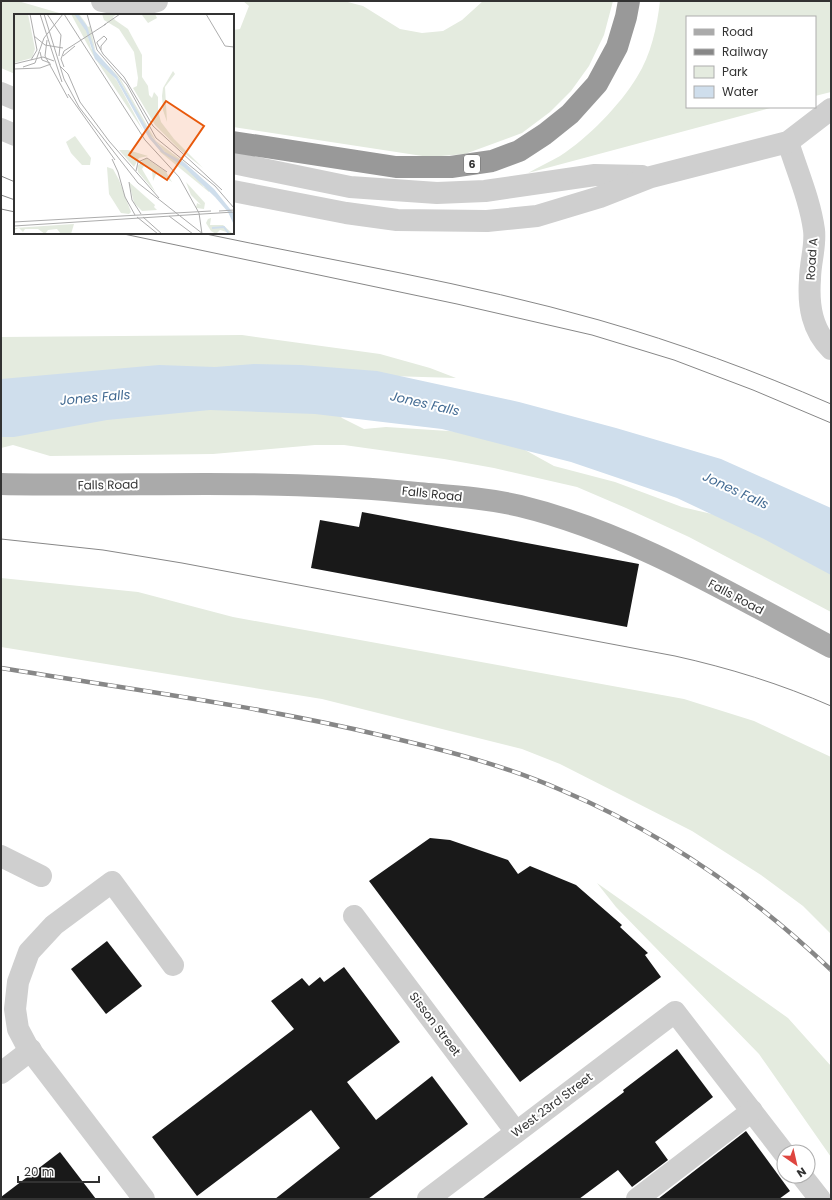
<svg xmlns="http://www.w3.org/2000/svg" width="832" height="1200" font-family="Poppins,sans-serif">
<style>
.green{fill:#e4ebdf}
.water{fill:#cfdeec}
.building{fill:#191919}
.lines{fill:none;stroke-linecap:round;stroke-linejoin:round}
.minor{stroke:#cfcfcf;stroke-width:22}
.major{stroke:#aaa;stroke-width:22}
.highway{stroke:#999;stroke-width:22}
.tram{stroke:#878787;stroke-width:1}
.rail-casing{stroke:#878787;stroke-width:4.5}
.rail{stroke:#fff;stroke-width:3;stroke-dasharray:9;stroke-linecap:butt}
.labels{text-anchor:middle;stroke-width:4;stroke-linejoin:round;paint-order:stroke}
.shield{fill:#fff;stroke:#707070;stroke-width:1}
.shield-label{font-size:11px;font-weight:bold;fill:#323232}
.street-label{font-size:12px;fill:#323232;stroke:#fff}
.water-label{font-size:13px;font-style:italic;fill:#426a92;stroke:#fff}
.inset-river{fill:none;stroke:#cfdeec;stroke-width:2}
.inset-road{fill:none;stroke:#adadad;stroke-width:1}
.view{fill:#e8590c;fill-opacity:0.15;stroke:#e8590c;stroke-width:2}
.inset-edge{fill:none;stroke:#323232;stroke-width:2}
</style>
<rect width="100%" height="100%" fill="#fff"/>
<g class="green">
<polygon points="1,1 18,1 66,15 15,15 15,74 1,68"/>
<polygon points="243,1 344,1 363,6 400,29 422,33 443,31 462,20 483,1 613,1 604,35 589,66 571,91 550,112 522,133 465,154 429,157 233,127 233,30 240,29 249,6"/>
<path d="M660 1H831V92L815 96V17H687V107H774L528 173C538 167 550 162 560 156 588 138 620 105 637 77 651 55 657 27 660 1Z"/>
<polygon points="242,335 380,354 430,368 456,378 323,374 323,397 342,418 364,429 386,427 480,433 516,445 554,466 615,482 682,507 716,515 831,567 831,612 689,537 626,508 577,487 494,468 444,459 344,445 315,445 213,454 50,456 13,445 1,448 1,337"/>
<polygon points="1,578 138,592 233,617 684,699 754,721 831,757 831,934 803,906 761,875 692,831 560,764 522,749 322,699 1,647"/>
<polygon points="597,883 788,1018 831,1066 831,1157 759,1054 616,907"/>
</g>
<polygon class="water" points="254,364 301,365 377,371 519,402 616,428 721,459 831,508 831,575 764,539 677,498 571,462 442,429 315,414 210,410 107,420 14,437 1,437 1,379 159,365 215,367"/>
<g class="building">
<polygon points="362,512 639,564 627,627 311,568 320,520 359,527"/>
<polygon points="430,838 450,840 508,860 518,874 530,866 576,885 622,925 620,927 648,953 645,955 661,977 520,1082 369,881"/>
<polygon points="107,941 142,986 106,1014 71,969"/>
<polygon points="344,967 400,1042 347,1082 376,1120 432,1076 468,1124 368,1199 275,1199 340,1148 311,1110 197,1196 152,1137 294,1029 271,1001 302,978 309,986 320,977 324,982"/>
<polygon points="677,1049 713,1097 655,1142 668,1160 632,1187 618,1170 579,1199 482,1199 624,1092 623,1090"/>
<polygon points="746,1131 790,1191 779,1199 658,1199"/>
<polygon points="60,1152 96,1199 1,1199 1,1197"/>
</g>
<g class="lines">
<g class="minor">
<polyline points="102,1 133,7 157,1"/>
<polyline points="1,93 15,99"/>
<polyline points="1,129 15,135"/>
<path d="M788 142C797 171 810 200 814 230 816 246 810 263 810 279 808 306 812 330 831 349"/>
<polyline points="233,163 350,187 437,193 485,191 595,175 642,176"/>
<polyline points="233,191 346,213 397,220 487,221 537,216 600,197 651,177 788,142 831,109"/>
<polyline points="1,856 41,876"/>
<polyline points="354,916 516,1132"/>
<polyline points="1,1073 31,1050"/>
<polyline points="802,1176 820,1199"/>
<polyline points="144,1199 27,1046 18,1029 15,1009 18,982 29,952 54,925 112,882 173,965"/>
<polyline points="428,1199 675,1012 784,1153"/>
<polyline points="637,1199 752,1111"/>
</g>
<path class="major" d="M1 484C140 487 279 478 417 493 451 496 486 498 520 506 631 533 731 594 831 647"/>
<polyline class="highway" points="233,142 396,167 451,167 492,161 519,151 545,134 570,114 597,84 617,47 626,17 629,1"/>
<g class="tram">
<polyline points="1,176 15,182"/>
<polyline points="1,195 15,200"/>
<polyline points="1,209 15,212"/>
<polyline points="119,233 457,304 592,335 674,360 753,390 831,423"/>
<path d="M201 233C334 261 469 283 599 320 679 343 755 371 831 404"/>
<path d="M1 539 103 550 182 563 675 656C729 668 781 684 831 706"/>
</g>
<defs>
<path id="rail" d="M1 668C129 689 258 706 384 736 444 750 504 765 561 790 661 832 753 895 831 970"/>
</defs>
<use href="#rail" class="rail-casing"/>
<use href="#rail" class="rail"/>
</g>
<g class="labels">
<rect class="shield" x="464" y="155" width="16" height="18" rx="3"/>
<g class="shield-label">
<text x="472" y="168">6</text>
</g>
<g class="street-label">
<text transform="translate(812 259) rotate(-86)" y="4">Road A</text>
<text transform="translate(108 485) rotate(-1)" y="4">Falls Road</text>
<text transform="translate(432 494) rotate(6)" y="4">Falls Road</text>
<text transform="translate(736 597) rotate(28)" y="4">Falls Road</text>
<text transform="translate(435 1024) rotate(53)" y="4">Sisson Street</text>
<text transform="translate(552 1105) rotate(-37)" y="4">West 23rd Street</text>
</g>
<g class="water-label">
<text transform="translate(95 397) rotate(-5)" y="5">Jones Falls</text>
<text transform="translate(425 403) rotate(13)" y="5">Jones Falls</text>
<text transform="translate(736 490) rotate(25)" y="5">Jones Falls</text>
</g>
</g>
<g transform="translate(14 14)">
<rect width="220" height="220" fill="#fff"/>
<path d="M0 0H14L21 35 18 44 0 49ZM57 0H65L71 8 74 13 76 12 82 39 106 64 142 127 170 148 190 173 196 175 195 178 145 137 151 138 134 118 105 65 82 39 71 10 77 34 103 67 130 118 79 41ZM88 0H103L99 3 101 6 114 15 128 41V63L134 72 135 81 138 84 140 78 144 83V97L147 108 160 125 189 154 165 135 141 111 119 74 123 72 124 64 120 38 105 15 90 6ZM141 0 143 4 134 9 128 1ZM159 57 161 60 151 73 153 108 149 96 148 82 149 74ZM61 122 77 144 76 151H68L57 139 52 128ZM105 136H114L134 142 125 144 120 153ZM132 144 152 158 158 168 143 158 139 167 138 156 130 152 128 155 142 179 124 158 123 152ZM93 153 99 155 105 166 117 198 115 200 107 199 95 180ZM115 168 141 191 140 193 143 196 128 197 120 189ZM172 168 191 189 190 195 182 194 183 189 187 191 177 181ZM197 204 196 211H209L219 220 206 216 202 220 197 217 192 209 194 205ZM60 210 57 220H47L43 215 34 216 31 220 24 215H11L9 218 5 214 0 216V214Z" fill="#e4ebdf"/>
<path d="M60 0H64L73 12 81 37 103 62 138 123 151 138 171 149 200 175 220 200V211L214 198 201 183 170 153 147 138 135 124 102 65 81 45 72 17Z" fill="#cfdeec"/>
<path class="inset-river" d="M198 214 210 213 215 220"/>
<path class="inset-road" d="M16 0 23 36 17 46M26 0 48 68M30 0 50 65 65 93 124 169 189 220M33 0 47 21 45 42M50 0 131 126 165 163 185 199 188 220M73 0 83 36 113 71 142 124 201 172 220 194M192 0 211 32 220 33M90 11 106 0M20 22 31 31 49 34M33 26 31 42 54 84M87 36V32L93 25 90 22 83 28V29L89 40 110 63 139 112 208 176M26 38 28 46 36 49M49 42 61 32M0 50 29 43 40 47M46 52 54 60 66 88 95 127 145 184M9 53 21 49 30 24 49 0M50 53 47 45 50 37 92 10M0 55 26 54 37 50M54 80 101 146M98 145 104 158 111 183 121 201M122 157 124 148 133 144 153 158M115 168 118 186 127 200M205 197 220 196M155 202 179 220M123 203 144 220M129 203 148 220M0 208 197 197M0 212 220 198"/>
<path class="view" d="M152 87 190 112 153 166 115 141Z"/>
<rect width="220" height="220" class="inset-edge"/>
</g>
<rect width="832" height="1200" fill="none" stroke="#323232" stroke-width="4"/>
<rect x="686" y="16" width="130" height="92" fill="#ffffff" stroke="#adadad"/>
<rect x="694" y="29" width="20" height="6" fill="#aaaaaa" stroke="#adadad"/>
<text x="722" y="36" font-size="12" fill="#323232">Road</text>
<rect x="694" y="49" width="20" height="6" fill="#878787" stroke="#adadad"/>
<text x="722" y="56" font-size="12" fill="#323232">Railway</text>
<rect x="694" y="66" width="20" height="12" fill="#e4ebdf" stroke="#adadad"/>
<text x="722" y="76" font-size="12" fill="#323232">Park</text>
<rect x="694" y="86" width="20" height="12" fill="#cfdeec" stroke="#adadad"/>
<text x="722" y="96" font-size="12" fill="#323232">Water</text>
<g transform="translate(796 1164) rotate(146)"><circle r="19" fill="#ffffff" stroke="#adadad"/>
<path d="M0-3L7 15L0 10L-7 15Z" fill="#de453f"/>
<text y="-6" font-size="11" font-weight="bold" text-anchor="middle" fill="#323232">N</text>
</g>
<path d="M18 1176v6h81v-6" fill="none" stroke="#323232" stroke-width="2"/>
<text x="24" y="1176" font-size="12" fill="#323232" stroke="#ffffff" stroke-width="3" paint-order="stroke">20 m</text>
</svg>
